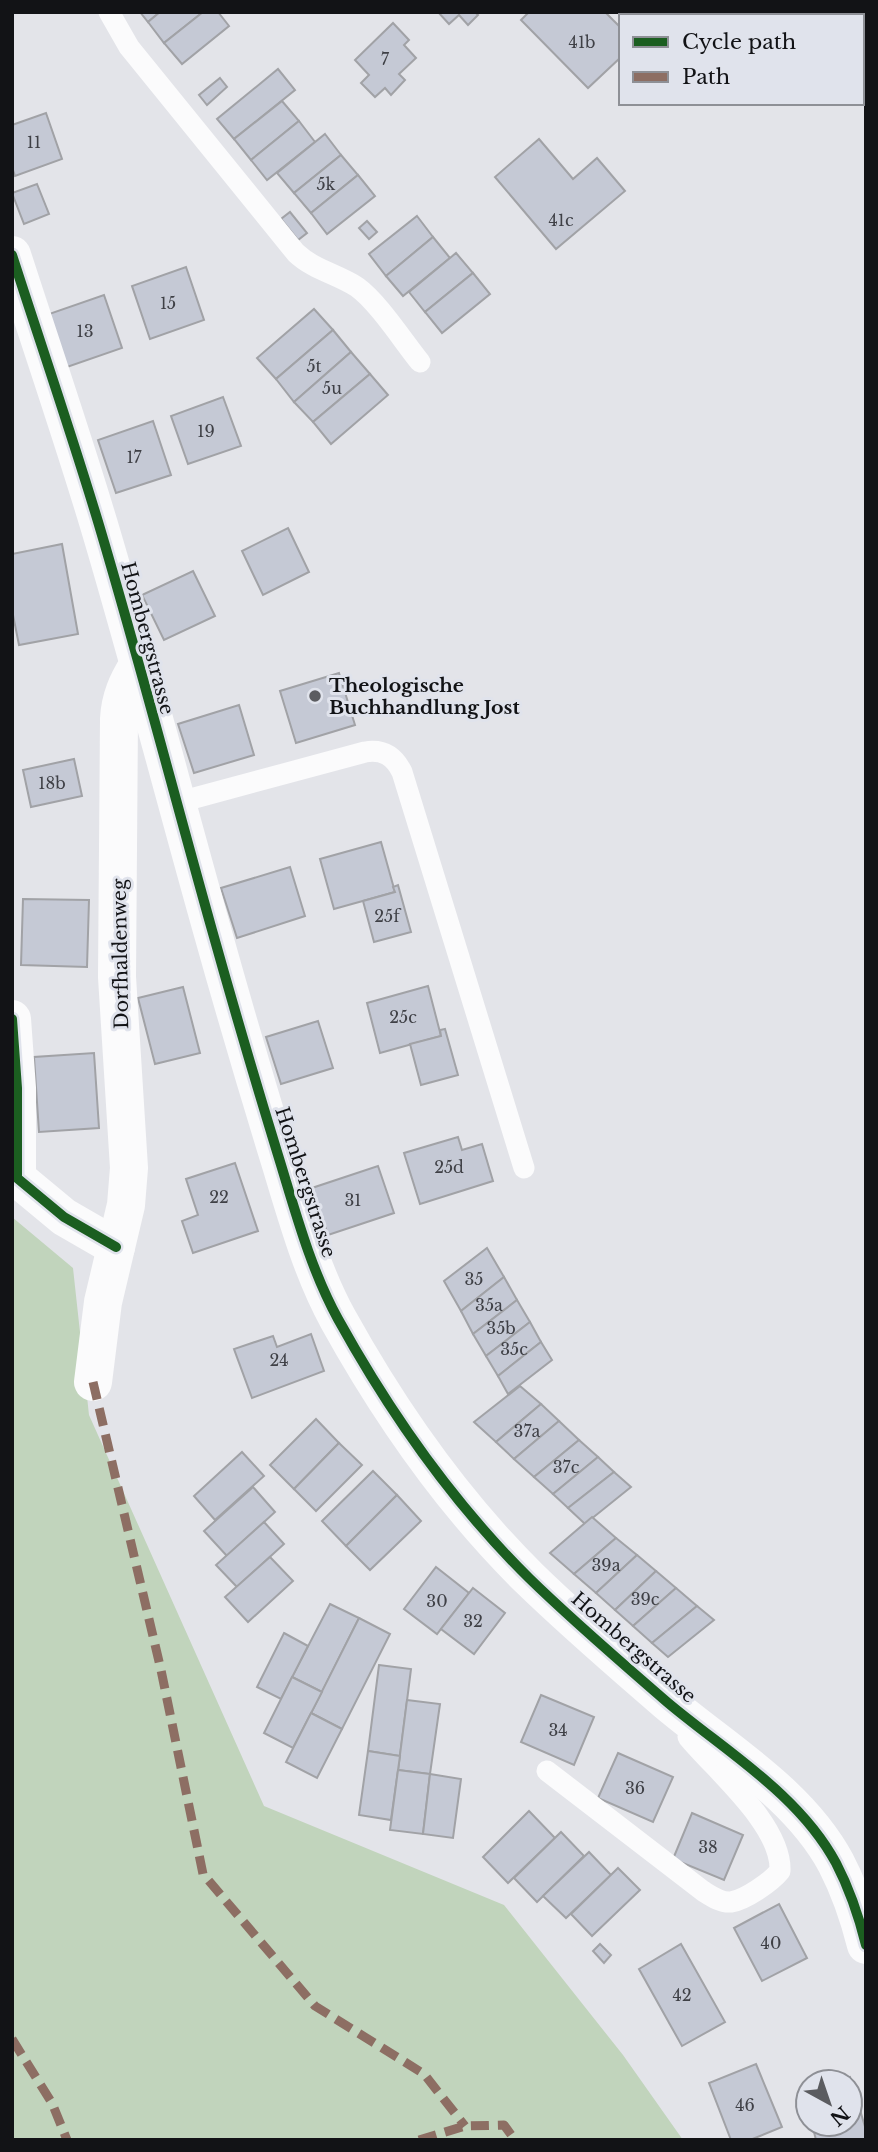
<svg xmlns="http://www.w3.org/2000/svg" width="878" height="2152" font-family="'Libre Baskerville',serif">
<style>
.green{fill:#c1d4bc}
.building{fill:#c5c9d5;stroke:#a1a2a6;stroke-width:2}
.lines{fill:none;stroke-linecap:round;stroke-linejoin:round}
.lane{stroke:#fbfbfc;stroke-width:21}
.street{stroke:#fbfbfc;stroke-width:38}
.quiet{stroke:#8d6e63;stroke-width:9;stroke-dasharray:18 9;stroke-linecap:butt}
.cycleway-casing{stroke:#e0e3ec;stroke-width:15}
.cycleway{stroke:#1b5e20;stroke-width:10}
.poi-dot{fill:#5b5c60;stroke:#e0e3ec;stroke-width:2.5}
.labels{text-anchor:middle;stroke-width:6;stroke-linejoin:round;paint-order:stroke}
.number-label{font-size:16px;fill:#3f4046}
.street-label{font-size:19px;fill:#121316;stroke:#e0e3ec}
.poi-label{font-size:19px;font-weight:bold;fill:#121316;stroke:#e0e3ec;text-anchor:start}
</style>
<rect width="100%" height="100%" fill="#e3e4e9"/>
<polygon class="green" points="12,1217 73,1268 89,1415 264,1806 504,1905 623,2055 683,2140 12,2140"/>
<g class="building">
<polygon points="140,12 160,12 148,22"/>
<polygon points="160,12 203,12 164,43 148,22"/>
<polygon points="203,12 218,12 229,26 182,64 164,43"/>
<polygon points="438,12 475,12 478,15 468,25 459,15 449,24"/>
<polygon points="529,12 605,12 621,28 621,57 588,88 521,20"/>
<polygon points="692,12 734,12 737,16 688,16"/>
<polygon points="393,23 409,40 404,45 416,58 399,74 405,80 391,95 385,88 375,97 361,83 369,75 355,60"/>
<polygon points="278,69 295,90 234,139 217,119"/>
<polygon points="220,78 227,87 207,105 199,95"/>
<polygon points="282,101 299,121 251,160 234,139"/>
<polygon points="46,113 62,159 15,176 12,167 12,125"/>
<polygon points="299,121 315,142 267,180 251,160"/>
<polygon points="325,134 341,155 294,193 277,173"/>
<polygon points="539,139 573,179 597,158 625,191 556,249 495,177"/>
<polygon points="341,155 358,175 311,213 294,193"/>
<polygon points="358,175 375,196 327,234 311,213"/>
<polygon points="37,184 49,214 24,224 12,193"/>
<polygon points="290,212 307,233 298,240 281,219"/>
<polygon points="417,216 433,237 386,276 369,254"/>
<polygon points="367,221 377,232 369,239 359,228"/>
<polygon points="433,237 450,258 403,296 386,276"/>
<polygon points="456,253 473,273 425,312 409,292"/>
<polygon points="186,267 204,320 150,339 132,286"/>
<polygon points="473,273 490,294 442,333 425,312"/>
<polygon points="104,295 122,348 67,367 49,314"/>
<polygon points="314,309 333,330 276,379 257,358"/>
<polygon points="333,330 351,352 294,402 276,379"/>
<polygon points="351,352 370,374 313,422 294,402"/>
<polygon points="370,374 388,395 331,444 313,422"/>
<polygon points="223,397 241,446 188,464 171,416"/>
<polygon points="153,421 171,475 116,493 98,440"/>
<polygon points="288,528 309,572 263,595 242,551"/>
<polygon points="62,544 78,634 19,645 12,610 12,554"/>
<polygon points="193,571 215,616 164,640 142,595"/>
<polygon points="339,673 355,725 296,743 280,691"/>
<polygon points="239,705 254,755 194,773 178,724"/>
<polygon points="74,759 82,796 31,807 23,770"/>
<polygon points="381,842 395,892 334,909 320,859"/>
<polygon points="290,867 305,916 237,938 221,888"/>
<polygon points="398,885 411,932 374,942 363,901 395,892 393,887"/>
<polygon points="23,899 89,900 87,967 21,965"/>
<polygon points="428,986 441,1036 380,1053 367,1003"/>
<polygon points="183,987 200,1053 155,1064 138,998"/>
<polygon points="318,1021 333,1068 281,1084 266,1037"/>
<polygon points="445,1029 458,1075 421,1085 410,1044 441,1036 440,1030"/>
<polygon points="94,1053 99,1128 39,1132 34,1057"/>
<polygon points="458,1137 462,1150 482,1144 493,1181 420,1204 404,1153"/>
<polygon points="235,1163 258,1231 193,1253 182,1221 198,1215 186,1179"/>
<polygon points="378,1166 394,1213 328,1235 312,1188"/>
<polygon points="487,1248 504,1277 461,1311 444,1281"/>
<polygon points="504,1277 517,1300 473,1334 461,1311"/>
<polygon points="517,1300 530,1322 486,1356 473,1334"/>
<polygon points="530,1322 541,1342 498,1376 486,1356"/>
<polygon points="311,1334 324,1371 252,1398 234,1349 273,1336 277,1347"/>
<polygon points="541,1342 552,1360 508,1394 498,1376"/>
<polygon points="520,1386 541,1404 496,1442 474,1422"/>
<polygon points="541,1404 559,1421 514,1459 496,1442"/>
<polygon points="316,1419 339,1443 294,1489 270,1465"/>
<polygon points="559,1421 579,1440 534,1477 514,1459"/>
<polygon points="579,1440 598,1457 553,1494 534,1477"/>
<polygon points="339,1443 362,1465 316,1511 294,1489"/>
<polygon points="242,1452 264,1476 215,1520 194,1496"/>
<polygon points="598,1457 614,1472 568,1508 553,1494"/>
<polygon points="373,1471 397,1495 346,1546 322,1521"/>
<polygon points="614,1472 631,1487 585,1524 568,1508"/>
<polygon points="253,1487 275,1512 227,1556 204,1531"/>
<polygon points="397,1495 421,1521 370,1570 346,1546"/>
<polygon points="592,1517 616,1538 574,1574 550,1553"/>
<polygon points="264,1522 284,1544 237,1587 216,1565"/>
<polygon points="616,1538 637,1555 596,1593 574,1574"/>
<polygon points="637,1555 656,1571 615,1610 596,1593"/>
<polygon points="270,1557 293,1581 248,1622 225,1597"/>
<polygon points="436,1567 469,1593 437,1634 404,1609"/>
<polygon points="656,1571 676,1588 633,1626 615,1610"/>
<polygon points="473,1588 505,1613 474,1654 441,1629"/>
<polygon points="676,1588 697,1606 652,1643 633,1626"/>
<polygon points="330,1604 359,1618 322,1692 292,1677"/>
<polygon points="697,1606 714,1620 668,1657 652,1643"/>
<polygon points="359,1618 390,1634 342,1729 311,1713"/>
<polygon points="284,1633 308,1646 281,1699 257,1687"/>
<polygon points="379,1665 411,1669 400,1756 368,1751"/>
<polygon points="292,1677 322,1692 293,1748 264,1733"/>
<polygon points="541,1695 594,1717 574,1765 521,1742"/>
<polygon points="407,1700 440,1704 430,1774 398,1770"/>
<polygon points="311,1713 342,1729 317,1778 286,1762"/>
<polygon points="368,1751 400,1756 391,1820 359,1815"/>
<polygon points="618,1753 673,1777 653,1822 598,1798"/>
<polygon points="398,1770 430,1774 423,1834 390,1830"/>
<polygon points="430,1774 461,1779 453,1838 423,1834"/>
<polygon points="529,1811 555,1838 508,1883 483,1857"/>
<polygon points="692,1813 743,1835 724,1880 673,1859"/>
<polygon points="561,1832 584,1856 537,1902 514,1878"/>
<polygon points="589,1852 611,1875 566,1918 543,1896"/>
<polygon points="618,1868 640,1890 592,1936 571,1914"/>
<polygon points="779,1904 807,1958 762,1981 734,1928"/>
<polygon points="600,1944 611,1955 604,1963 593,1951"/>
<polygon points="681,1944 725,2022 682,2046 639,1969"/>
<polygon points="756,2064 782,2127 750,2140 731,2140 709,2083"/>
<polygon points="850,2077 866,2130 866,2140 816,2140 812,2124 850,2124 850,2082 834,2082"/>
</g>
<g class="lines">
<g class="lane">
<path d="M109 12 129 47 296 253C314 270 337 274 357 287 378 302 403 341 420 362"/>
<path d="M176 803 365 752C383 749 394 756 402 772L524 1168"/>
<path d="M547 1771 703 1891C711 1896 721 1903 731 1902 745 1900 771 1882 780 1871 782 1825 716 1771 688 1737"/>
</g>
<g class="street">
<path d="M12 255C41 345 72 435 99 525 139 659 174 795 212 930 233 1005 255 1080 278 1155 295 1210 310 1268 338 1319 390 1413 453 1503 529 1578 573 1621 621 1662 667 1702 725 1751 799 1794 836 1863 849 1888 859 1917 866 1945"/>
<polyline points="12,1019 17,1088 17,1178 64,1217 116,1247"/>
<path d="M93 1382 103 1302 126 1205 129 1168 117 977 119 719C120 698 127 683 138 665"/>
</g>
<g class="quiet">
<polyline points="93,1382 161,1670 203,1874 315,2006 424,2074 465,2126"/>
<polyline points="12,2039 52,2103 67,2140"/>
<polyline points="419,2140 465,2126 504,2125 515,2140"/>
</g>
<defs>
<g id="cycleway">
<path d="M12 255C41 345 72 435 99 525 139 659 174 795 212 930 233 1005 255 1080 278 1155 295 1210 310 1268 338 1319 390 1413 453 1503 529 1578 573 1621 621 1662 667 1702 725 1751 799 1794 836 1863 849 1888 859 1917 866 1945"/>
<polyline points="12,1019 17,1088 17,1178 64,1217 116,1247"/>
</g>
</defs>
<use href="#cycleway" class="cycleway-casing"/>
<use href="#cycleway" class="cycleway"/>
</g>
<circle class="poi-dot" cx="315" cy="696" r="7"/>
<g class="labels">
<g class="number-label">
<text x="582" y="48">41b</text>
<text x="385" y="65">7</text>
<text x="34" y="148">11</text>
<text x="326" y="190">5k</text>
<text x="561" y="226">41c</text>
<text x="168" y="309">15</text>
<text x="85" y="337">13</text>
<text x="314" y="372">5t</text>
<text x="332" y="394">5u</text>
<text x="206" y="437">19</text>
<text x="134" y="463">17</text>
<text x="52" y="789">18b</text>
<text x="387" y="922">25f</text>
<text x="403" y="1023">25c</text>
<text x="449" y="1173">25d</text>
<text x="219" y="1203">22</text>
<text x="353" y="1206">31</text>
<text x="474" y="1285">35</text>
<text x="489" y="1311">35a</text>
<text x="501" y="1334">35b</text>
<text x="514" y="1355">35c</text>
<text x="279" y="1366">24</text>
<text x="527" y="1437">37a</text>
<text x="566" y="1473">37c</text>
<text x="606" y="1571">39a</text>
<text x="645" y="1605">39c</text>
<text x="437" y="1607">30</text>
<text x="473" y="1627">32</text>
<text x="558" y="1736">34</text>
<text x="635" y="1794">36</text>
<text x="708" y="1853">38</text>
<text x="771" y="1949">40</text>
<text x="682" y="2001">42</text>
<text x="745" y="2111">46</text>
</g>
<g class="street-label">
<text transform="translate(148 638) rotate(75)" y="7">Hombergstrasse</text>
<text transform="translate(120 954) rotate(-91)" y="7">Dorfhaldenweg</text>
<text transform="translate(306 1182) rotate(72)" y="7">Hombergstrasse</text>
<text transform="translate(634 1647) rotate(41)" y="7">Hombergstrasse</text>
</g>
<g class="poi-label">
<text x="329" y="692">Theologische<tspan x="329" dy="22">Buchhandlung Jost</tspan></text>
</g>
</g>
<rect width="878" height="2152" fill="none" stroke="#121316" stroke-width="28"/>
<rect x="619" y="14" width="245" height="91" fill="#e0e3ec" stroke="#8e9096" stroke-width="2"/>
<rect x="633" y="37" width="35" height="10" fill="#1b5e20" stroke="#8e9096" stroke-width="2"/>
<text x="682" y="49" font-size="21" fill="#121316">Cycle path</text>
<rect x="633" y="72" width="35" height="10" fill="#8d6e63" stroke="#8e9096" stroke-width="2"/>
<text x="682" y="84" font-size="21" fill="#121316">Path</text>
<g transform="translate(829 2103) rotate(140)"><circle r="33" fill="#e0e3ec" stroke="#8e9096" stroke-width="2"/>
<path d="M0-5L12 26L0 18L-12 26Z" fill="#5b5c60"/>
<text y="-10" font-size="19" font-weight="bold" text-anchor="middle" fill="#121316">N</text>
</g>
</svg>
